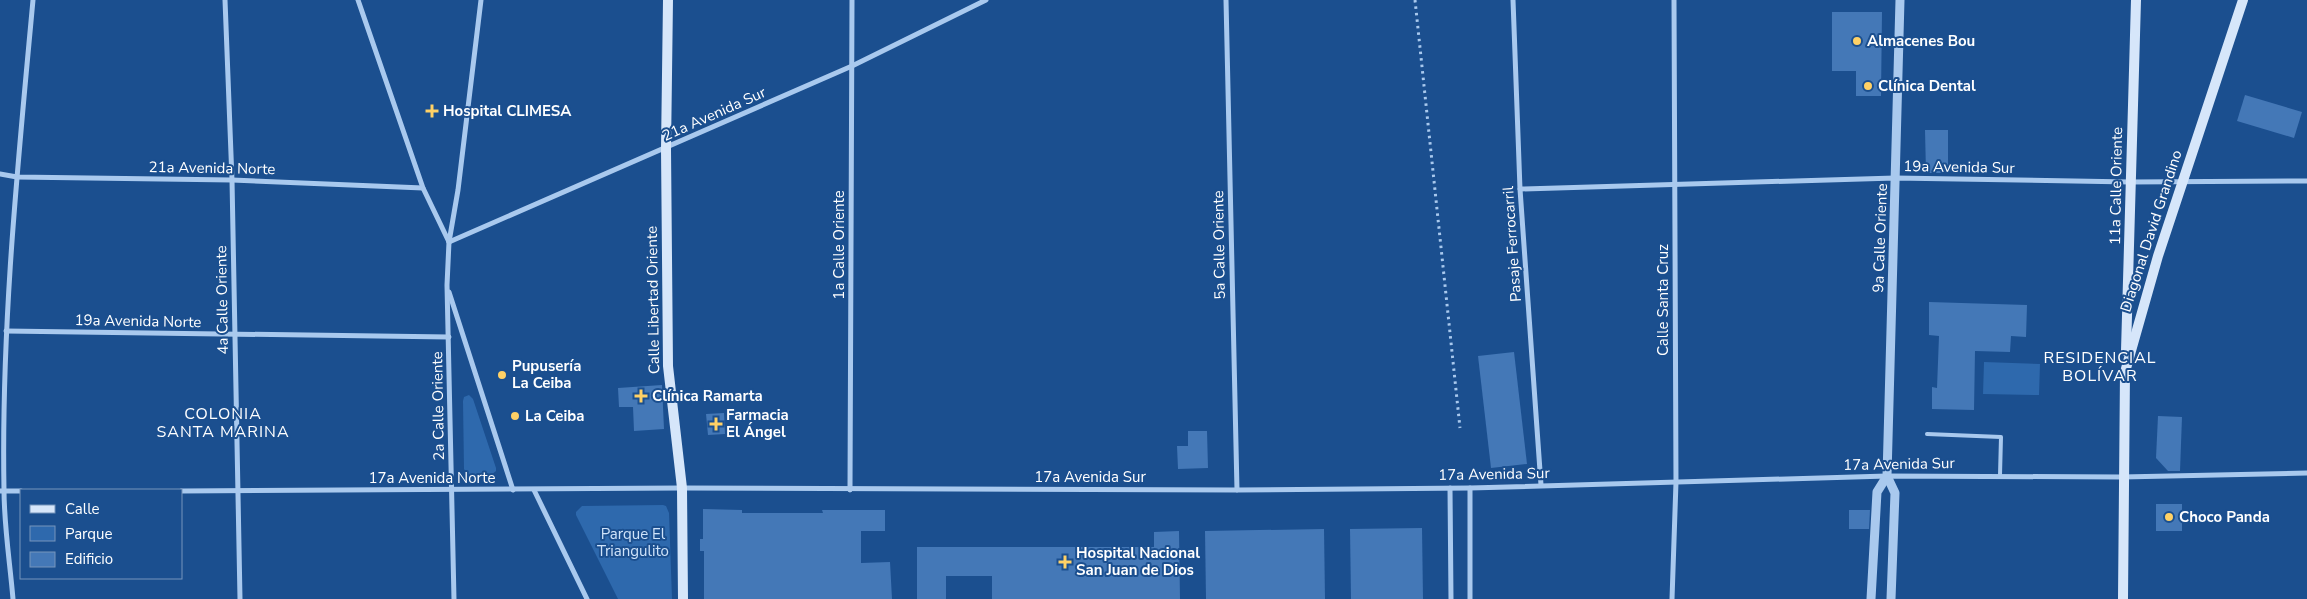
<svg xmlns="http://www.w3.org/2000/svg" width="2307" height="599" font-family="'Nunito Sans',sans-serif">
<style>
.green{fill:#2e69ad}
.building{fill:#4478b7}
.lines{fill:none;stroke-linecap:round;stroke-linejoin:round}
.path{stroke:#a9c9ee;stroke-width:3;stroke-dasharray:2.5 4;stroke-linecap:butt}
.service{stroke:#a9c9ee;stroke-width:4}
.minor{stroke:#a9c9ee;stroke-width:5}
.tertiary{stroke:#a9c9ee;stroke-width:9}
.secondary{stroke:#d6e6fa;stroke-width:10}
.poi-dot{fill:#ffd166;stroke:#1b4f8f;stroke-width:2}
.labels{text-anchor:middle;stroke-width:4;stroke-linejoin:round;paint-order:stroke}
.poi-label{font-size:15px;font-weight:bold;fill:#fff;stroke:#1b4f8f;text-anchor:start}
.street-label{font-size:15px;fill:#fff;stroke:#1b4f8f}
.park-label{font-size:15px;fill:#cfe3fa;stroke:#1b4f8f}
.neighbourhood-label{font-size:16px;letter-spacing:1px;fill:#fff;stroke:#1b4f8f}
</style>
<rect width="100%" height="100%" fill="#1b4f8f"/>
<g class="green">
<polygon points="1984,362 2040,364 2039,395 1983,394"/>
<polygon points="469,395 473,399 496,468 496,471 491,475 467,474 464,469 463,401 464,397"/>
<polygon points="663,505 666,506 669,513 672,599 618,599 576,515 576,512 582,506"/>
</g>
<g class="building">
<polygon points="1832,12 1882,12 1881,96 1856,96 1856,71 1832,71"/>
<polygon points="2245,95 2302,112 2294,138 2237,121"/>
<polygon points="1925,130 1948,130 1948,173 1926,173"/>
<polygon points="1929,302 2027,305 2026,337 2011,336 2010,352 1975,351 1974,410 1932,409 1932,387 1937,388 1939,336 1929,335"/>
<polygon points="1514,352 1527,464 1491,468 1478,356"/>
<polygon points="662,385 664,429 634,431 633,407 619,407 618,388"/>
<polygon points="724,413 725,434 708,435 706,414"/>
<polygon points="2158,416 2182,417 2180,471 2168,471 2156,458"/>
<polygon points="1188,431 1207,431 1208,468 1178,469 1177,446 1188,446"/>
<rect x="2156" y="504" width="26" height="27"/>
<polygon points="703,509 742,510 742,513 823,513 822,510 885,510 885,531 861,531 861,563 890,562 892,599 704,599 704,551 700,551 700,539 703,539"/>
<polygon points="1849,510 1870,510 1869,529 1849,529"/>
<polygon points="1422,528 1423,599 1351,599 1350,529"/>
<polygon points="1324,529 1325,599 1206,599 1205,531"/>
<polygon points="1179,531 1180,599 992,599 992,576 946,576 946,599 917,599 917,547 1154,547 1154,532"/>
</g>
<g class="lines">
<polyline class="path" points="1415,0 1460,428"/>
<polyline class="service" points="1927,434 2001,437 2000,475"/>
<g class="minor">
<polyline points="225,0 232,180 240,599"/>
<polyline points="358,0 423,188 449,242"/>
<polyline points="1226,0 1237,490"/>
<polyline points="1513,0 1520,189 1541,485"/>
<polyline points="0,174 17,177 232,180 423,188"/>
<polyline points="1520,189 1895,178 2130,182 2307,181"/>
<polyline points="449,242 852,66 986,0"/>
<polyline points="449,292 513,490"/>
<polyline points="6,331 449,337"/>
<polyline points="1450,488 1451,599"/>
<polyline points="1470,488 1470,599"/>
<polyline points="534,490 587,599"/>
<polyline points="850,490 852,0"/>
<polyline points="0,491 21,491"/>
<polyline points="181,491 682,488 1237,490 1470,488 1887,476 2122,477 2307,473"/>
<path d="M13 599C10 563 4 526 4 490 1 326 18 163 33 0"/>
<polyline points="454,599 447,285 449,242 458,190 481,0"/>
<polyline points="1672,599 1676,482 1674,0"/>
</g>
<g class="tertiary">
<polyline points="1871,599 1877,492 1887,476"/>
<polyline points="1891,599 1895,493 1887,476 1900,0"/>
</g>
<g class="secondary">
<polyline points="668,0 666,149 668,366 682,488 683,599"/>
<polyline points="2126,351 2136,0"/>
<polyline points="2123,599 2125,372 2158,256 2243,0"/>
</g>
</g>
<g class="poi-dot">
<circle cx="1857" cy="41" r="5"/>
<circle cx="1868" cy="86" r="5"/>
<path d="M429.5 103.5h5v5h5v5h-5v5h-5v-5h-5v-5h5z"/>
<circle cx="502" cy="375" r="5"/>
<path d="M638.5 388.5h5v5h5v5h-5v5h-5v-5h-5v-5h5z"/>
<circle cx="515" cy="416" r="5"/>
<path d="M713.5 416.5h5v5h5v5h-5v5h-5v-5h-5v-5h5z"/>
<circle cx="2169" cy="517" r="5"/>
<path d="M1062.5 554.5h5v5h5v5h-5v5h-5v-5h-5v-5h5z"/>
</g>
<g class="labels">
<g class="poi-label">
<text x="1867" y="46">Almacenes Bou</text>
<text x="1878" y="91">Clínica Dental</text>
<text x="443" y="116">Hospital CLIMESA</text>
<text x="512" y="371">Pupusería<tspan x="512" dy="17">La Ceiba</tspan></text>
<text x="652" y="401">Clínica Ramarta</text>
<text x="726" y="420">Farmacia<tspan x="726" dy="17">El Ángel</tspan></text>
<text x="525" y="421">La Ceiba</text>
<text x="2179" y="522">Choco Panda</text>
<text x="1076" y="558">Hospital Nacional<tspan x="1076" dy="17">San Juan de Dios</tspan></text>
</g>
<g class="street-label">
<text transform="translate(714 114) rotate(-24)" y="5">21a Avenida Sur</text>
<text transform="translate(1959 167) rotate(1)" y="5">19a Avenida Sur</text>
<text transform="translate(212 168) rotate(1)" y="5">21a Avenida Norte</text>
<text transform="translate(2116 186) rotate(-89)" y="5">11a Calle Oriente</text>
<text transform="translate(2151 231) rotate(-72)" y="5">Diagonal David Grandino</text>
<text transform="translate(1880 238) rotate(-88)" y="5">9a Calle Oriente</text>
<text transform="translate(1512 244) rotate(-94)" y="5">Pasaje Ferrocarril</text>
<text transform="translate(839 245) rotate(-90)" y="5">1a Calle Oriente</text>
<text transform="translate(1219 245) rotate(-91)" y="5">5a Calle Oriente</text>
<text transform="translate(222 300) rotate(-91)" y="5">4a Calle Oriente</text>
<text transform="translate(653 300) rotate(-91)" y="5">Calle Libertad Oriente</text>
<text transform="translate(1663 300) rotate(-90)" y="5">Calle Santa Cruz</text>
<text transform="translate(138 321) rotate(1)" y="5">19a Avenida Norte</text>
<text transform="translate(438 406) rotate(-91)" y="5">2a Calle Oriente</text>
<text transform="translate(1899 464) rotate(-1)" y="5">17a Avenida Sur</text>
<text transform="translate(1494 474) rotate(-1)" y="5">17a Avenida Sur</text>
<text x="1090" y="482">17a Avenida Sur</text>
<text x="432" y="483">17a Avenida Norte</text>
</g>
<g class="park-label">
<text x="633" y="539">Parque El<tspan x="633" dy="17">Triangulito</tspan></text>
</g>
<g class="neighbourhood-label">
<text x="2100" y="363">RESIDENCIAL<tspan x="2100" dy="18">BOLÍVAR</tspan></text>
<text x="223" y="419">COLONIA<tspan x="223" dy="18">SANTA MARINA</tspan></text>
</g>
</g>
<rect x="20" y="489" width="162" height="90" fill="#1b4f8f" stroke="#7695bc"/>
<rect x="30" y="505" width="25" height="8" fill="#d6e6fa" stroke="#7695bc"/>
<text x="65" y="514" font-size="15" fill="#ffffff">Calle</text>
<rect x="30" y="526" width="25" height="15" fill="#2e69ad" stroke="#7695bc"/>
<text x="65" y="539" font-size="15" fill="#ffffff">Parque</text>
<rect x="30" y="552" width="25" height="15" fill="#4478b7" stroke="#7695bc"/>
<text x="65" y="564" font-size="15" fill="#ffffff">Edificio</text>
</svg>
